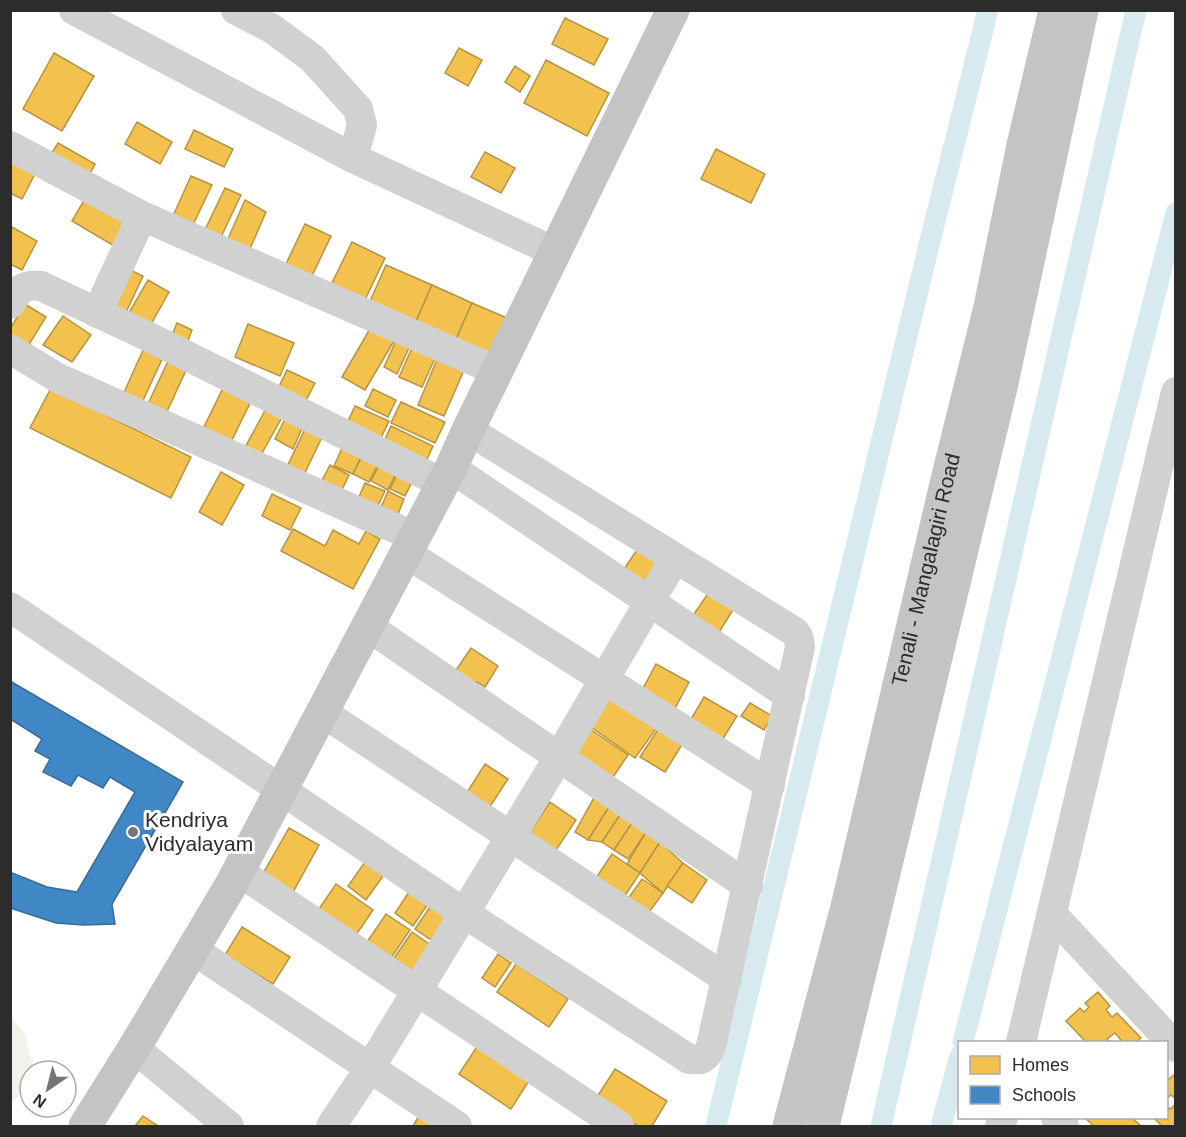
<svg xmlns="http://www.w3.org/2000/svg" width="1186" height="1137" font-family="Arial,sans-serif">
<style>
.green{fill:#f0f3ea}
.homes{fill:#f2c14e;stroke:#b79444;stroke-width:1.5}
.schools{fill:#3f88c5;stroke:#396c97;stroke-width:1.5}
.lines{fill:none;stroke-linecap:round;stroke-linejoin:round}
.canal{stroke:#d6eaf0;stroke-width:21}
.minor{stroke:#d1d1d1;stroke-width:30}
.major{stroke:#c4c4c4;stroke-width:33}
.poi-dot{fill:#767676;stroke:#fff;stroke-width:2}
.labels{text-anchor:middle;stroke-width:6;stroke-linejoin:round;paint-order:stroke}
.street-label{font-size:21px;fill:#2c2c2c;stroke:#fff}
.poi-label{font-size:21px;fill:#2c2c2c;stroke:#fff;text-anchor:start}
</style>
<rect width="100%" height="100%" fill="#fff"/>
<polygon class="green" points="11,1017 25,1034 33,1068 18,1097 11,1103"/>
<g class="homes">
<polygon points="565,18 608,39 594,65 552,44"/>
<polygon points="459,48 482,60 468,86 445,73"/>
<polygon points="54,53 94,76 62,131 23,109"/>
<polygon points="546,60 609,93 587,136 524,103"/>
<polygon points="515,66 530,76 520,92 505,82"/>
<polygon points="137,122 172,142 160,164 125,144"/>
<polygon points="194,130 233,149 224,167 185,149"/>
<polygon points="58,143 95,164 88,177 50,156"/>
<polygon points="716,149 765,174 751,203 701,179"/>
<polygon points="485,152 515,168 501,193 471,177"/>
<polygon points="10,153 38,168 22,199 10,193"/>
<polygon points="191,176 212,185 192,227 172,218"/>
<polygon points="225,188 241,195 221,237 203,234"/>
<polygon points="90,190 139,219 121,250 72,221"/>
<polygon points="245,200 266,212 249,251 227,241"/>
<polygon points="305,224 331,236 311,278 285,266"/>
<polygon points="10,226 37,241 22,270 10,264"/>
<polygon points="352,242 385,258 363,304 330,287"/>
<polygon points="386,265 432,285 413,328 367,308"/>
<polygon points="122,266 143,276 122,321 101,311"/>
<polygon points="148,280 169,292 145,335 123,323"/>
<polygon points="432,285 472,303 453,346 413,328"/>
<polygon points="472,303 507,318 488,361 453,346"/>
<polygon points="25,304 46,317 28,346 10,335 10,329"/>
<polygon points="63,316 91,335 72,362 43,345"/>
<polygon points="177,323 192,330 185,349 169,342"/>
<polygon points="248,324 294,343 280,376 235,357"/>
<polygon points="371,327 394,341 365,390 342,377"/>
<polygon points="393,334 409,348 397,374 384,367 395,343"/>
<polygon points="144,348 163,357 140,407 121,399"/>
<polygon points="412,348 435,358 422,387 399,377"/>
<polygon points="438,357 465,368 444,416 418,405"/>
<polygon points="169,359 187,368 164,418 145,410"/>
<polygon points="287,370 315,383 302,408 275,395"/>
<polygon points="224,386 252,399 230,444 202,431"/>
<polygon points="51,388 191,457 171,498 30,428"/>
<polygon points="373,389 396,400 388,417 365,406"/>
<polygon points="401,402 445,422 435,443 391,423"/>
<polygon points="269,403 285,412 257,462 242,453"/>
<polygon points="355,406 389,421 377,446 344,430"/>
<polygon points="287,415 305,422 293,449 275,439"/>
<polygon points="307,425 324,433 301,481 284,473"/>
<polygon points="391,426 433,446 424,466 382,446"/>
<polygon points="346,439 365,448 353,474 334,466"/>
<polygon points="366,448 382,456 369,482 353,474"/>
<polygon points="383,457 400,465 388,490 371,481"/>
<polygon points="330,465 349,475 337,500 317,490"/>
<polygon points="401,466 416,474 405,496 390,489"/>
<polygon points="221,472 244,485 222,525 199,512"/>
<polygon points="365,483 385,491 374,514 355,506"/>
<polygon points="388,491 404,499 394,524 377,517"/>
<polygon points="272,494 301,508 290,530 262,516"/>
<polygon points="293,529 325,546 333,530 359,544 366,531 380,539 353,589 281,551"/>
<polygon points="641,544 667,561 650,587 624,569"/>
<polygon points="711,589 736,605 718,634 692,617"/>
<polygon points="471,648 498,666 485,687 477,682 472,689 452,676"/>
<polygon points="656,664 689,682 673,712 640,694"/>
<polygon points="605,693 656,729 635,758 584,722"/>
<polygon points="704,697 737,716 719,745 687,726"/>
<polygon points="750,703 772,716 764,730 741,716"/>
<polygon points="587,727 628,755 609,783 568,755"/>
<polygon points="659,728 683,743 665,772 640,757"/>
<polygon points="485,764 508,779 489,808 466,794"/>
<polygon points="595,796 609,807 588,840 575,832"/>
<polygon points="550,802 576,820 556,850 530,832"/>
<polygon points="609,807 620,815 602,842 588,840"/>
<polygon points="620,815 632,823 614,850 602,842"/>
<polygon points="632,823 646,832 628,859 614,850"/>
<polygon points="289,828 319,845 292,894 261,877"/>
<polygon points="646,832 660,842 640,873 627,864"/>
<polygon points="660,842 683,863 663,893 640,873"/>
<polygon points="612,854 640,873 620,903 592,884"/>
<polygon points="367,859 386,872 366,900 348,886"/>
<polygon points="683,863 707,880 692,903 667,886"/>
<polygon points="642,879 663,893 645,918 625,903"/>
<polygon points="336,884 373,910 356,935 319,909"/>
<polygon points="411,889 430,901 413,926 395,913"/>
<polygon points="432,904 451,918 434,942 415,929"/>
<polygon points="386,914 410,930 391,958 367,942"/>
<polygon points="242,927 290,957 273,984 225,955"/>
<polygon points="412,932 431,945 413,971 394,958"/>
<polygon points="498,954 511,963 495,987 482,978"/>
<polygon points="516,964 568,999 549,1027 497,992"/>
<polygon points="1098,992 1110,1006 1106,1010 1112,1017 1117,1013 1141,1038 1136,1042 1118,1042 1121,1040 1115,1033 1107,1039 1110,1042 1086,1042 1066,1021 1080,1008 1084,1012 1089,1007 1085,1003"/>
<polygon points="478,1045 530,1079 511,1109 459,1074"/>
<polygon points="615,1069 667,1101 652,1126 638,1126 595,1100"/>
<polygon points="1174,1075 1176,1077 1176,1099 1171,1095 1166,1099 1166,1077 1169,1079"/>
<polygon points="1176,1104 1176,1126 1162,1126 1154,1118 1166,1118 1166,1106 1170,1109"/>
<polygon points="420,1114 440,1126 413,1126"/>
<polygon points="143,1116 158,1126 135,1126"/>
<polygon points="1085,1118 1132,1118 1141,1126 1094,1126"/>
</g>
<polygon class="schools" points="10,681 183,782 112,904 115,924 84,925 56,923 10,908 10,872 47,887 77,892 135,792 110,777 103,788 78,775 71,786 43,772 50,759 35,751 42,739 12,720 10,722"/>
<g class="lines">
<g class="canal">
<polyline points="963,1042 1176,213"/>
<polyline points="716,1126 929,245 988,10"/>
<polyline points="881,1126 1136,10"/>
<polyline points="941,1126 960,1056"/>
</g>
<g class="minor">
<polyline points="74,10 353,158 555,252"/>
<polyline points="236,10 271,28 312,58 358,109 362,125 353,158"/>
<polyline points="10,146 142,216 497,371"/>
<path d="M10 304C19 289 23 284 41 286L145 335 442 483"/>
<polyline points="97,313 142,216"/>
<polyline points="10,349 58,378 415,537"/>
<polyline points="451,468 790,696"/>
<polyline points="406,553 770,785"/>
<path d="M10 607 464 913 689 1059C702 1061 707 1058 711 1046L800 647 799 639 795 632 468 430"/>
<polyline points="367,626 748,886"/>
<polyline points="322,712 727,979"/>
<polyline points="238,871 619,1126"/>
<polyline points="1052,914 1176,1047"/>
<polyline points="192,949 457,1126"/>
<polyline points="1021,1042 1176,392"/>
<polyline points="134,1048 229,1126"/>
<polyline points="1056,1118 1064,1126"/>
<polyline points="331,1126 370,1068 559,757 675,558"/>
<polyline points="1000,1126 1003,1118"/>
</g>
<g class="major">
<polyline points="85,1126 134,1048 231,885 451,468 468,430 673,10"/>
<path id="s1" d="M789 1126 847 907 946 484 990 307 1023 145 1055 10"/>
<polyline points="823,1126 1000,392 1082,10"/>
</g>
</g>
<circle class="poi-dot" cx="133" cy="832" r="6"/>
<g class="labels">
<g class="street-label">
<text dy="7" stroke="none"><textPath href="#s1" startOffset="573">Tenali - Mangalagiri Road</textPath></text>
</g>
<g class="poi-label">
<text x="145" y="827">Kendriya<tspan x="145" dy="24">Vidyalayam</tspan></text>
</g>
</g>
<rect width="1186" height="1137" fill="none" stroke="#2c2c2c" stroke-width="24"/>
<rect x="958" y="1041" width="210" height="78" fill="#ffffff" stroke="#ababab" stroke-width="1.5"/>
<rect x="970" y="1056" width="30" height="18" fill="#f2c14e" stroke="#ababab" stroke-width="1.5"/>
<text x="1012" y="1071" font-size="18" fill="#2c2c2c">Homes</text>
<rect x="970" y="1086" width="30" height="18" fill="#3f88c5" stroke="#ababab" stroke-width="1.5"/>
<text x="1012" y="1101" font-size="18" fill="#2c2c2c">Schools</text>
<g transform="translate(48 1089) rotate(215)"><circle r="28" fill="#ffffff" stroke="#ababab" stroke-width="1.5"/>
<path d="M0-4.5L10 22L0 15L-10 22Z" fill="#767676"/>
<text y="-9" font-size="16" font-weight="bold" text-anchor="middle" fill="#2c2c2c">N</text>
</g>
</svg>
